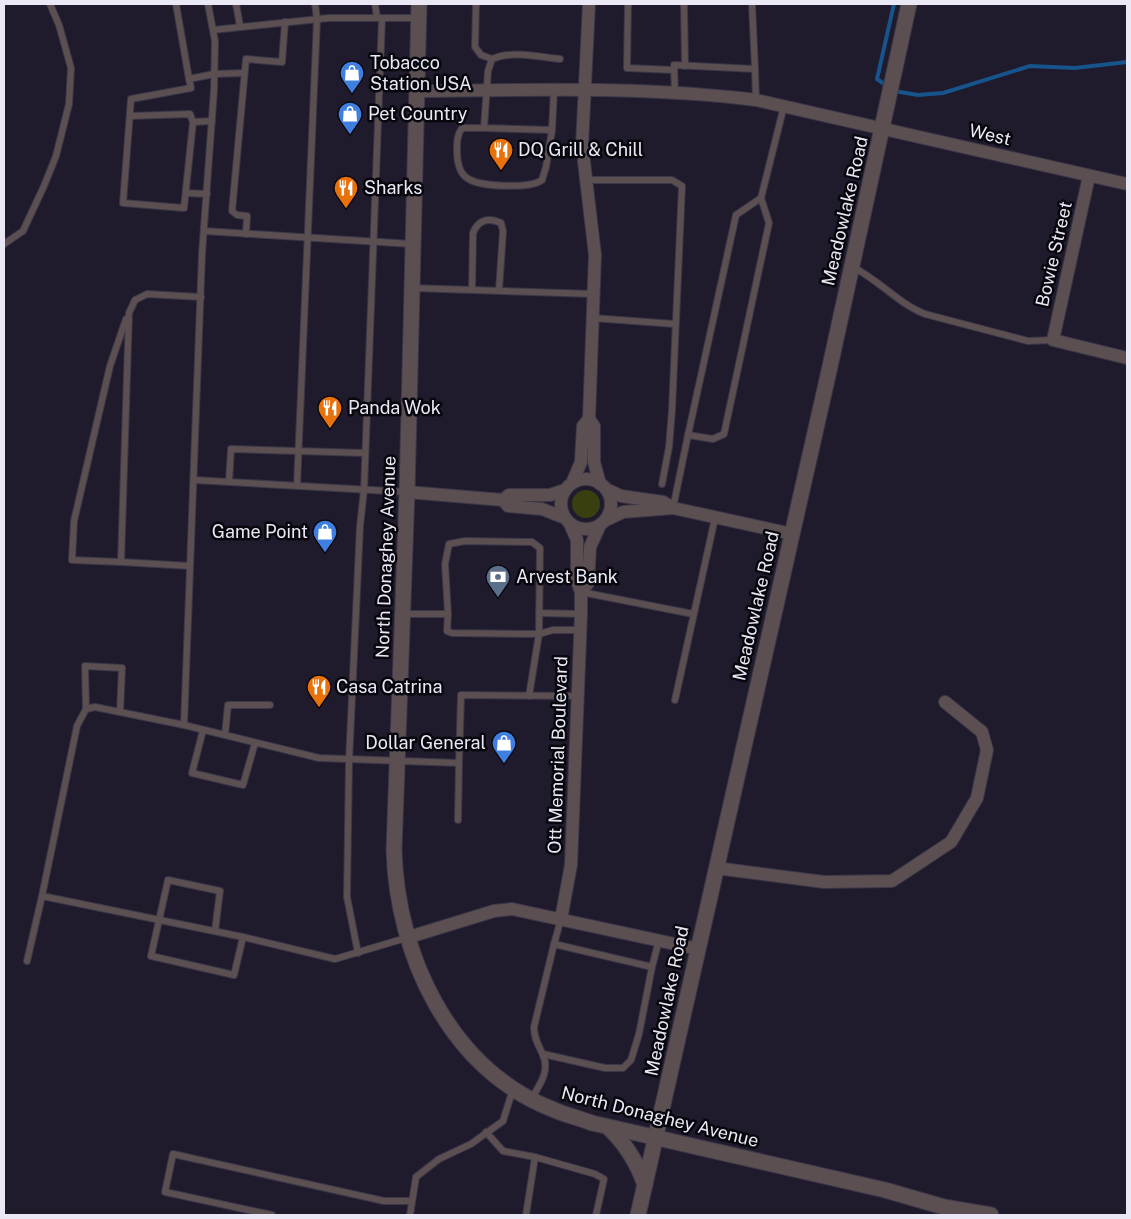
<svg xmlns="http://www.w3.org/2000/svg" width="1131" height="1219" font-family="'Public Sans',sans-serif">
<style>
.green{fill:#3a3f0f}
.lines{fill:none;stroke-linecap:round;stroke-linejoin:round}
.stream{stroke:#16548b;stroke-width:4}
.service-casing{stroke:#3b3748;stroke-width:8}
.minor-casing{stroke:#3b3748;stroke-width:14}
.tertiary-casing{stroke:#3b3748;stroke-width:17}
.service{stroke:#5b4f52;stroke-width:6}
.minor{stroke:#5b4f52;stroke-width:12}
.tertiary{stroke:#5b4f52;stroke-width:15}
.labels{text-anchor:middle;stroke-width:5;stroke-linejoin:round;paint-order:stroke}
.poi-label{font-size:18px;fill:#eae8f4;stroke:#08070e;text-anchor:start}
.street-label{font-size:18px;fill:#eae8f4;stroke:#08070e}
</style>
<rect width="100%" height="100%" fill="#1f1a2c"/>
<circle class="green" cx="586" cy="504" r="14"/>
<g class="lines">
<g class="stream">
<polyline points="887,86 877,79 894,4"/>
<polyline points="894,91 918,95 943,93 1030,66 1075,68 1127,62"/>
</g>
<defs>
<g id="service">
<polyline points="176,4 189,79 214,74 244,73"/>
<polyline points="236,4 240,26"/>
<polyline points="375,4 377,18"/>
<polyline points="628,4 627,68 674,70"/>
<polyline points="684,4 685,66"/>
<polyline points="752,4 755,69"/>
<polyline points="476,5 475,47 481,55 492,59"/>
<polyline points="213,30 329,18 419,18"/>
<path d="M554 90 552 130 484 128 488 71 492 59C513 50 538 57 560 59"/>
<polyline points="675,94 674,65 755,69 756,100"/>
<polyline points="130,116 190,114 193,122 184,208 123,203 131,99 191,88 189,79"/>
<polyline points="193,122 212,121"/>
<path d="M484 128H462C457 135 457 142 457 150 457 160 458 172 467 178 479 187 530 189 542 180L546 167 552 130"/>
<polyline points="586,180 672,180 682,186 672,410 669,447 662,484"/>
<polyline points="186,193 207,194"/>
<polyline points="204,231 412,244"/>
<polyline points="246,234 247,216 237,215 232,211 246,59 282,62 285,22"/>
<polyline points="4,244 23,231 44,186 56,156 69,104 71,68 59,25 50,4"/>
<path d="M853 267C880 281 899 304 925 314L1028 341 1053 340"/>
<polyline points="412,288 594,294"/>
<path d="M472 289 473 233C478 220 488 217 501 223L503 231 499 290"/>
<polyline points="593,318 674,324"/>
<polyline points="688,435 736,215 761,198"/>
<polyline points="194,480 407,492"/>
<polyline points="229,482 231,449 365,453"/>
<polyline points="297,486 317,19 315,4"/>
<polyline points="673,508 688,435 713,439 724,434 769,223 761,198 784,106"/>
<polyline points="121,562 72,560 74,521 110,366 126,319"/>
<polyline points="190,566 121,562 129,313 135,300 147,294 201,297"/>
<polyline points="581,592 693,614"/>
<polyline points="539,613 581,614"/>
<polyline points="403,614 448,614 447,631 452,633 539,634 553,630 580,630"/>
<polyline points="448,614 445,564 449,544 465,541 532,542 540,548 539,634 529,696"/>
<polyline points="675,700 715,518"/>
<polyline points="86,709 85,666 122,668 120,712"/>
<polyline points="184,725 202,254 214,90 215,41 208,4"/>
<polyline points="203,730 192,773 243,785 255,743"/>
<polyline points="225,735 228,705 270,705"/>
<polyline points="458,820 459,763"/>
<polyline points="561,919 554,944 652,967 659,940"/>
<polyline points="215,931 220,891 168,880 151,956 234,975 243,937"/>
<polyline points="406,938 335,959 243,937 42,896 77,726 86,709 95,707 184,725 319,758 459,763 461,695 578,696"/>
<polyline points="358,953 347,897 349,761 360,526 364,490 382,18"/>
<polyline points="27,961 42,896"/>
<polyline points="543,1054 605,1068 623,1068 631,1060 639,1034 652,967"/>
<path d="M532 1098C540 1084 551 1070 542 1053 538 1044 534 1038 534 1027L554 944"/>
<polyline points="486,1132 503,1151 535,1157 526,1215"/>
<polyline points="535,1157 595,1174 604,1179 596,1215"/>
<polyline points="272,1215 165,1192 173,1154 384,1201 412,1201"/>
<polyline points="410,1215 416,1177 439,1159 471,1144 503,1121 513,1089"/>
</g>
<g id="minor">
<polyline points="589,4 582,145 595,255 589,419 594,426 594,462 600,484"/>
<path d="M417 91C530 90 643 86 756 100L1127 184"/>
<polyline points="1089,176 1053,340 1127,358"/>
<circle cx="586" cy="504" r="25"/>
<polyline points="572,483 581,462 583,426 589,419"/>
<polyline points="606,489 621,496 663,502 673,508 792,534"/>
<polyline points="407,492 503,500 508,506 542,509 565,518"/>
<polyline points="503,500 509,495 550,495 565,490"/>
<polyline points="606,520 623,512 673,508"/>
<polyline points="581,592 588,583 590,547 600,525"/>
<polyline points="716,868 824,882 892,881 951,842 977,798 987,750 982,732 945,702"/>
<polyline points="561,919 571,865 581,614 581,592 577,581 577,540 570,524"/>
<polyline points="406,938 494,911 512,909 698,949"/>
</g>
<g id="tertiary">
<path d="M419 4 407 492 394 850C397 955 449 1068 552 1109 565 1115 579 1118 592 1123L885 1190 944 1207 991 1215"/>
<path d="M608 1127C626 1144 637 1162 645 1185"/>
<polyline points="638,1215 829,371 909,4"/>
</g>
</defs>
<use href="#service" class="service-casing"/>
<use href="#minor" class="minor-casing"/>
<use href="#tertiary" class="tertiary-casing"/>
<use href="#service" class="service"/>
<use href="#minor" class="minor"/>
<use href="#tertiary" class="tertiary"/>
</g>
<defs>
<symbol id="shop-pin" viewBox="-11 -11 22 30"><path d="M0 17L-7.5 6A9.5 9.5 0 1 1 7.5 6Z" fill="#3f7fe0" stroke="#08070e"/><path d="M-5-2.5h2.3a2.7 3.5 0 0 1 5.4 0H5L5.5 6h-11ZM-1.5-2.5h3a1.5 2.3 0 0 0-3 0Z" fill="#fff"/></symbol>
<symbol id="restaurant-pin" viewBox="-11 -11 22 30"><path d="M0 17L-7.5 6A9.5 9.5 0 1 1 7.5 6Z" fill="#e8710a" stroke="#08070e"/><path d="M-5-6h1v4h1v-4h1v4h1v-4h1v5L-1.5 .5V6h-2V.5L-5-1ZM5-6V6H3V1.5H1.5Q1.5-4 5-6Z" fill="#fff"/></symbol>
<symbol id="bank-pin" viewBox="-11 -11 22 30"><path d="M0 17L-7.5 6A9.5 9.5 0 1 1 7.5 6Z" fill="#5c6f8a" stroke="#08070e"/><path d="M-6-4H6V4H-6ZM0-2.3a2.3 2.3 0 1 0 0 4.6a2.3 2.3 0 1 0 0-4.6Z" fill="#fff"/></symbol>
</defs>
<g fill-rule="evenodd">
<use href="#shop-pin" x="338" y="59" width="28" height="38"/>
<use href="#shop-pin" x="336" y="100" width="28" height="38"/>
<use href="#restaurant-pin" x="487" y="136" width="28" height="38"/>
<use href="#restaurant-pin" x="332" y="174" width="28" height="38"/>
<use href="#restaurant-pin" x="316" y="394" width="28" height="38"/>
<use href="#shop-pin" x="311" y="518" width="28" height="38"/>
<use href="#bank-pin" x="484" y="563" width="28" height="38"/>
<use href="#restaurant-pin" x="305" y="673" width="28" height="38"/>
<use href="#shop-pin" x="490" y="729" width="28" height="38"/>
</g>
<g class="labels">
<g class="poi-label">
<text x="370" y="69">Tobacco<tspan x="370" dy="21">Station USA</tspan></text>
<text x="368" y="120">Pet Country</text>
<text x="518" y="156">DQ Grill &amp; Chill</text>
<text x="364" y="194">Sharks</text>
<text x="348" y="414">Panda Wok</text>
<text x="308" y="538" text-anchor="end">Game Point</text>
<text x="516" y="583">Arvest Bank</text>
<text x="336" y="693">Casa Catrina</text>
<text x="486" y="749" text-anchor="end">Dollar General</text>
</g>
<g class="street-label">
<text transform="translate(990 135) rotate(13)" y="6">West</text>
<text transform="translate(845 211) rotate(-77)" y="6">Meadowlake Road</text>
<text transform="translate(1054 254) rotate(-77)" y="6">Bowie Street</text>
<text transform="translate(386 557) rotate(-88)" y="6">North Donaghey Avenue</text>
<text transform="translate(756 606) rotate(-77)" y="6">Meadowlake Road</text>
<text transform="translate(558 755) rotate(-88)" y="6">Ott Memorial Boulevard</text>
<text transform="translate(667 1001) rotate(-78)" y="6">Meadowlake Road</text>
<text transform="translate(660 1117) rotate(14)" y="6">North Donaghey Avenue</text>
</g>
</g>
<rect width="1131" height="1219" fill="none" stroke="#eae8f4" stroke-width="10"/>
</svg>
